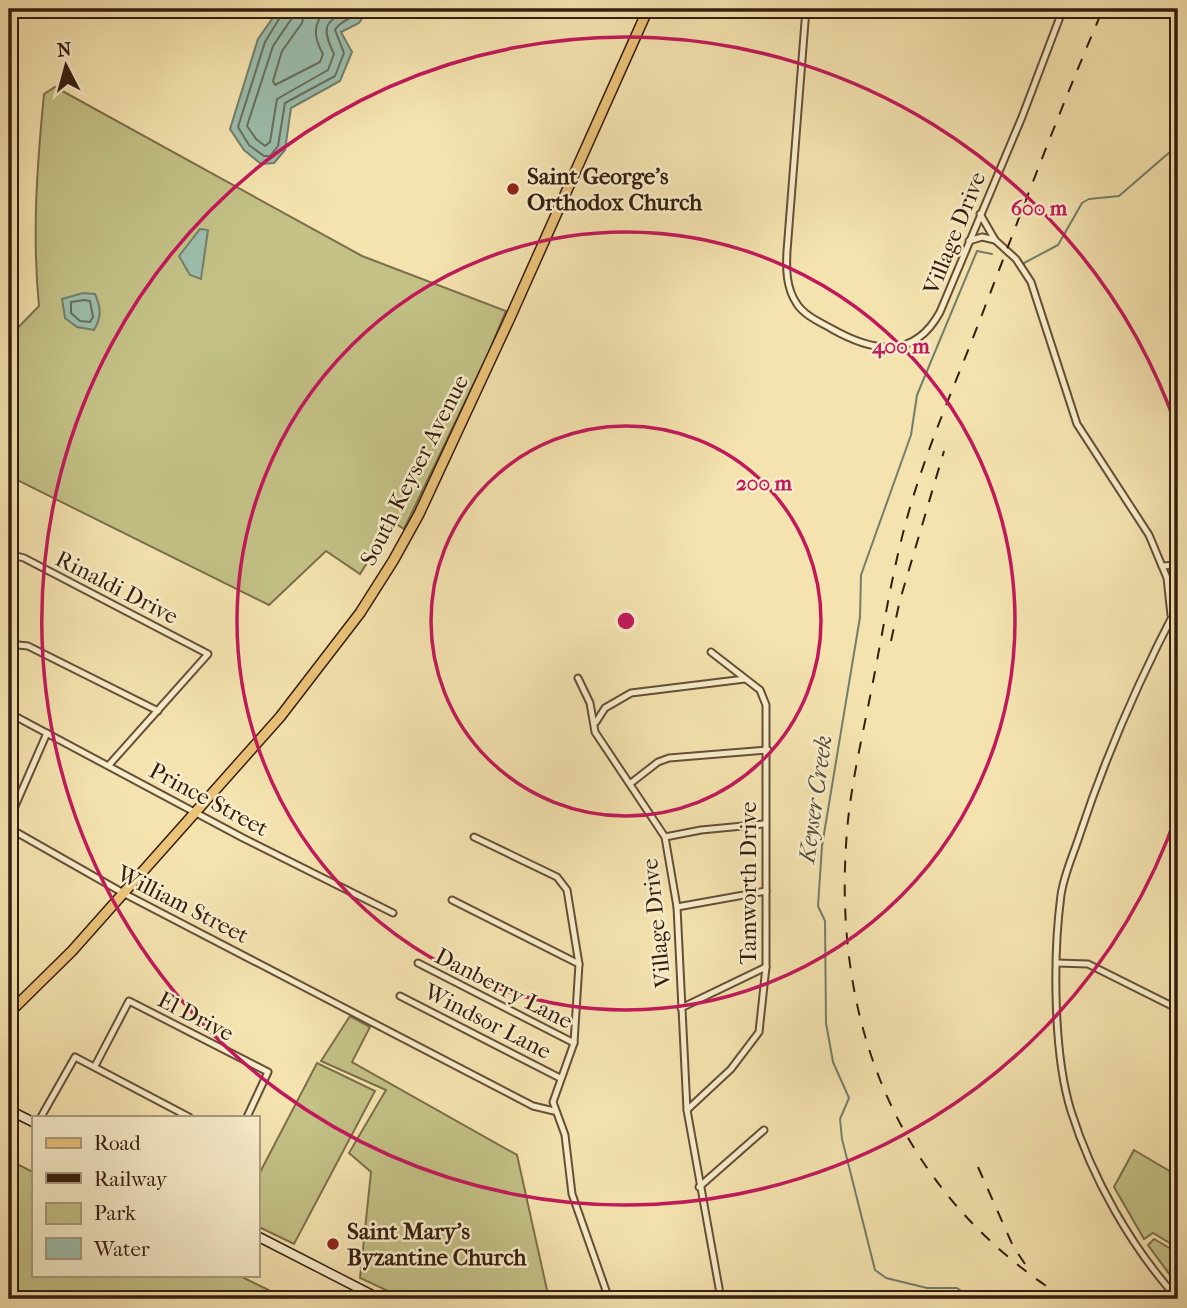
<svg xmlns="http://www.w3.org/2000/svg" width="1187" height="1308" font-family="'IM FELL French Canon',serif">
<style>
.green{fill:#c3c186;stroke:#7c6f4a;stroke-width:2}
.water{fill:#9cbeac;stroke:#737e6d;stroke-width:2}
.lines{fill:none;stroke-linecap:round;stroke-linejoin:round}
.shore{stroke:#686e5e;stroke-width:2}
.stream{stroke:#737e6d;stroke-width:2}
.street-casing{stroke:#654e37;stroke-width:9}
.secondary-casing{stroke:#351d0f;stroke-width:11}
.primary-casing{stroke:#351d0f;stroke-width:12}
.street{stroke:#f8edcb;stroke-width:5}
.secondary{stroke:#f8edcb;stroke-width:8}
.primary{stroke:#eac278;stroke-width:9}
.rail{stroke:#351d0f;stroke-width:2;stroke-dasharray:12 12;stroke-linecap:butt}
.ring{fill:none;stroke:#c2185b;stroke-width:3.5}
.poi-dot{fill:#8f2418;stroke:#f8edcb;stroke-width:2.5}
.labels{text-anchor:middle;stroke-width:5;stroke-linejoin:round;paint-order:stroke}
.poi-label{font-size:23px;font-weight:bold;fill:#351d0f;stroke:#f8edcb;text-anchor:start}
.street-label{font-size:23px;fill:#351d0f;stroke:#f8edcb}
.water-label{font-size:24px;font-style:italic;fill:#544d3e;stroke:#f8edcb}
.centre{fill:#c2185b;stroke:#f8edcb;stroke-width:3.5}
.ring-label{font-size:21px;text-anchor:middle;font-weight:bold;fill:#c2185b;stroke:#f8edcb;stroke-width:5;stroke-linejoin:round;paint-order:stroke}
</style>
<rect width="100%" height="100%" fill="#f4e3af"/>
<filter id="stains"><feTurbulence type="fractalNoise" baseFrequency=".00286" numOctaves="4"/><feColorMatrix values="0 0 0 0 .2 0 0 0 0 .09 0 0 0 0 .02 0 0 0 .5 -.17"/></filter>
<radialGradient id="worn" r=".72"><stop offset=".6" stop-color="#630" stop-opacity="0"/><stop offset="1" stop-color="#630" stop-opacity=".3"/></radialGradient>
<g class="green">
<path d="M55 87 362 256 506 311 488 354 404 529 393 522 360 574 326 551 269 605 9 476V337L39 306C32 234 37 166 44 94Z"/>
<polygon points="350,1016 370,1027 352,1062 517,1155 549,1299 405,1299 360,1278 371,1172 349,1153 386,1090 321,1061"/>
<polygon points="317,1063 375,1091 294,1244 257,1226 257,1178"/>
<polygon points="1134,1150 1178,1176 1178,1248 1153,1233 1144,1239 1114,1187"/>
<polygon points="9,1160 33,1172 33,1275 238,1275 287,1299 9,1299"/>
<polygon points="1154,1239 1178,1253 1178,1286 1148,1245"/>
</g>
<g class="water">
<polygon points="279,9 368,9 359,23 341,32 352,52 340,81 291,108 285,150 274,163 261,164 244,150 230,129 258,39"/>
<polygon points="200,229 208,230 201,279 190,275 179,256"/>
<path d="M83 293 95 294C101 308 102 316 94 330L77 327 65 318 62 299Z"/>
</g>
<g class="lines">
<g class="shore">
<path d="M285 9 265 42 238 127 249 145 264 156H270L278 146 285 103 335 76 344 53 335 30C341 19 353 20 360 9"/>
<path d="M294 9 292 18 273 46 247 126 256 139 265 146 270 142 277 99 328 70 334 54C321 27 324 22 350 9"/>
<path d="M305 9 302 23 282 51 273 81 275 85 320 62 323 54C313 37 313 24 326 9"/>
<polygon points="84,300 90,301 93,317 90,322 80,321 71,313 71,302"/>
</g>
<g class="stream">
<polyline points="1024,263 1058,245 1082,203 1089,199 1119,196 1178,145"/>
<polyline points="973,1299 957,1288 927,1288 886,1278 875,1270 842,1139 840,1119 849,1098 833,1062 826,1023 825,921 818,906 822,846 860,617 861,575 911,435 917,395 977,251 992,254"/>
</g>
<defs>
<g id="street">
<path d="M806 9 787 251C786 269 786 288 797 304 805 316 820 322 832 329 873 352 914 360 940 312L1022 117 1063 9"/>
<polyline points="980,214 995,240 1016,259 1031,282 1077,424 1149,535 1167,578 1171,615"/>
<polyline points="969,241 982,237 995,240"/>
<polyline points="9,554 24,558 208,654 109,765"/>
<polyline points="1162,566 1178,565"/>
<path d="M1178 605C1140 678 1106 755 1080 834 1074 853 1064 874 1061 895 1053 955 1053 1053 1071 1111 1092 1178 1131 1247 1178 1299"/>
<polyline points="9,644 28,646 158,711"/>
<polyline points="578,678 590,703 595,732 665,837 677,907 687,1110 721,1299"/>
<polyline points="9,713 243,838 393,913"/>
<polyline points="596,722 605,708 631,693 745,679"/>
<polyline points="631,783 658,762 669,758 768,750"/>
<polyline points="9,820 47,733"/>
<polyline points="9,828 125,894 533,1106 554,1111"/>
<polyline points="474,837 557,877 567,890 579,964 574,1043 553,1102 565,1135 572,1194 609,1299"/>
<polyline points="665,837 701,830 764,824"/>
<polyline points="452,900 579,964"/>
<polyline points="677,907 766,891"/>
<polyline points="418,963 574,1043"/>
<polyline points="1057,963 1088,964 1178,1009"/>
<polyline points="400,996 560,1078"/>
<polyline points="681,1008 766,967"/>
<polyline points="95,1066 129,1001 268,1072 247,1117"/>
<polyline points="687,1110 731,1069 759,1032 766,967 766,705 760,690 711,652"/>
<polyline points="41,1117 75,1057 189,1117"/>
<polyline points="699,1187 764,1130"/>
</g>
<g id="secondary">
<polyline points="9,1110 33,1122"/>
<polyline points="257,1236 380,1299"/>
</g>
<polyline id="primary" points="9,1013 72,951 280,717 360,613 393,561 419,514 509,320 648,9"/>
</defs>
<use href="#street" class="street-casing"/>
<use href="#secondary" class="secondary-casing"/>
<use href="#primary" class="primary-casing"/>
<use href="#street" class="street"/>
<use href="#secondary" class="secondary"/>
<use href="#primary" class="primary"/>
<g class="rail">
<polyline points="891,641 900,600 944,451"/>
<polyline points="978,1167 1013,1246 1027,1267"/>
<path d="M1066 1299C899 1194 831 1025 847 831 851 784 862 738 871 692 883 632 892 570 909 511 928 444 958 378 983 312 1022 210 1060 109 1103 9"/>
</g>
</g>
<g class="ring">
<circle cx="626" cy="621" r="195"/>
<circle cx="626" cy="621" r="389"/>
<path d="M1178 811A584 584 0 1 1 1178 431"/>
</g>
<g class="poi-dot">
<circle cx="513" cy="189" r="7"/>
<circle cx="333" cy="1244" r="7"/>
</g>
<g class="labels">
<g class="poi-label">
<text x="527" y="184">Saint George's<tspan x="527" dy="26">Orthodox Church</tspan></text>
<text x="347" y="1239">Saint Mary's<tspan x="347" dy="26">Byzantine Church</tspan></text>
</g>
<g class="street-label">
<text transform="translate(954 233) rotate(-68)" y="8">Village Drive</text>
<text transform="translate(414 470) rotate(-63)" y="8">South Keyser Avenue</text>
<text transform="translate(117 587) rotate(27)" y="8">Rinaldi Drive</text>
<text transform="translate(209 799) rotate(28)" y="8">Prince Street</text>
<text transform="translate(748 883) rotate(-90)" y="8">Tamworth Drive</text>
<text transform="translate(183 904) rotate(27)" y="8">William Street</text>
<text transform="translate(656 923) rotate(-96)" y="8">Village Drive</text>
<text transform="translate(504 988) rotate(27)" y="8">Danberry Lane</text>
<text transform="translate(196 1016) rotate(27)" y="8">El Drive</text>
<text transform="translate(488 1021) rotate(27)" y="8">Windsor Lane</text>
</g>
<g class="water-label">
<text transform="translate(815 799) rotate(-82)" y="8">Keyser Creek</text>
</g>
</g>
<circle cx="626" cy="621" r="10" class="centre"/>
<g class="ring-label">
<text x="1039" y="215">600 m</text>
<text x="901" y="353">400 m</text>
<text x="764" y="490">200 m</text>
</g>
<rect width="1187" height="1308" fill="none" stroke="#f4e3af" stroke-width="35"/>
<rect x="10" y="10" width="1166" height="1287" fill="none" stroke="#351d0f" stroke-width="3.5"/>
<rect x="18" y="18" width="1152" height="1273" fill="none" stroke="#351d0f" stroke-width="2"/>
<rect x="32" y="1116" width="228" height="161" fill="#f8edcb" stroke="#aa9a80" stroke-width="2"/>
<rect x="46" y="1138" width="35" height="10" fill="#eac278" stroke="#aa9a80" stroke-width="2"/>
<text x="94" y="1150" font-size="21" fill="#351d0f">Road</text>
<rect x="46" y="1173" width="35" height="10" fill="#351d0f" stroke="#aa9a80" stroke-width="2"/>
<text x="94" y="1186" font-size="21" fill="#351d0f">Railway</text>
<rect x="46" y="1203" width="35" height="21" fill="#c3c186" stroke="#aa9a80" stroke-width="2"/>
<text x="94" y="1220" font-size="21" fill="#351d0f">Park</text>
<rect x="46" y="1238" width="35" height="21" fill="#9cbeac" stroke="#aa9a80" stroke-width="2"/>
<text x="94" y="1256" font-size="21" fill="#351d0f">Water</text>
<g transform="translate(66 66) rotate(354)" stroke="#f8edcb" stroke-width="5" paint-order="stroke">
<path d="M0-5L12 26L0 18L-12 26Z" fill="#351d0f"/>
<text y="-10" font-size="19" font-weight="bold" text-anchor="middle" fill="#351d0f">N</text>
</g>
<rect width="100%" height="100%" filter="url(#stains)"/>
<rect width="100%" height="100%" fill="url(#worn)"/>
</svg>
